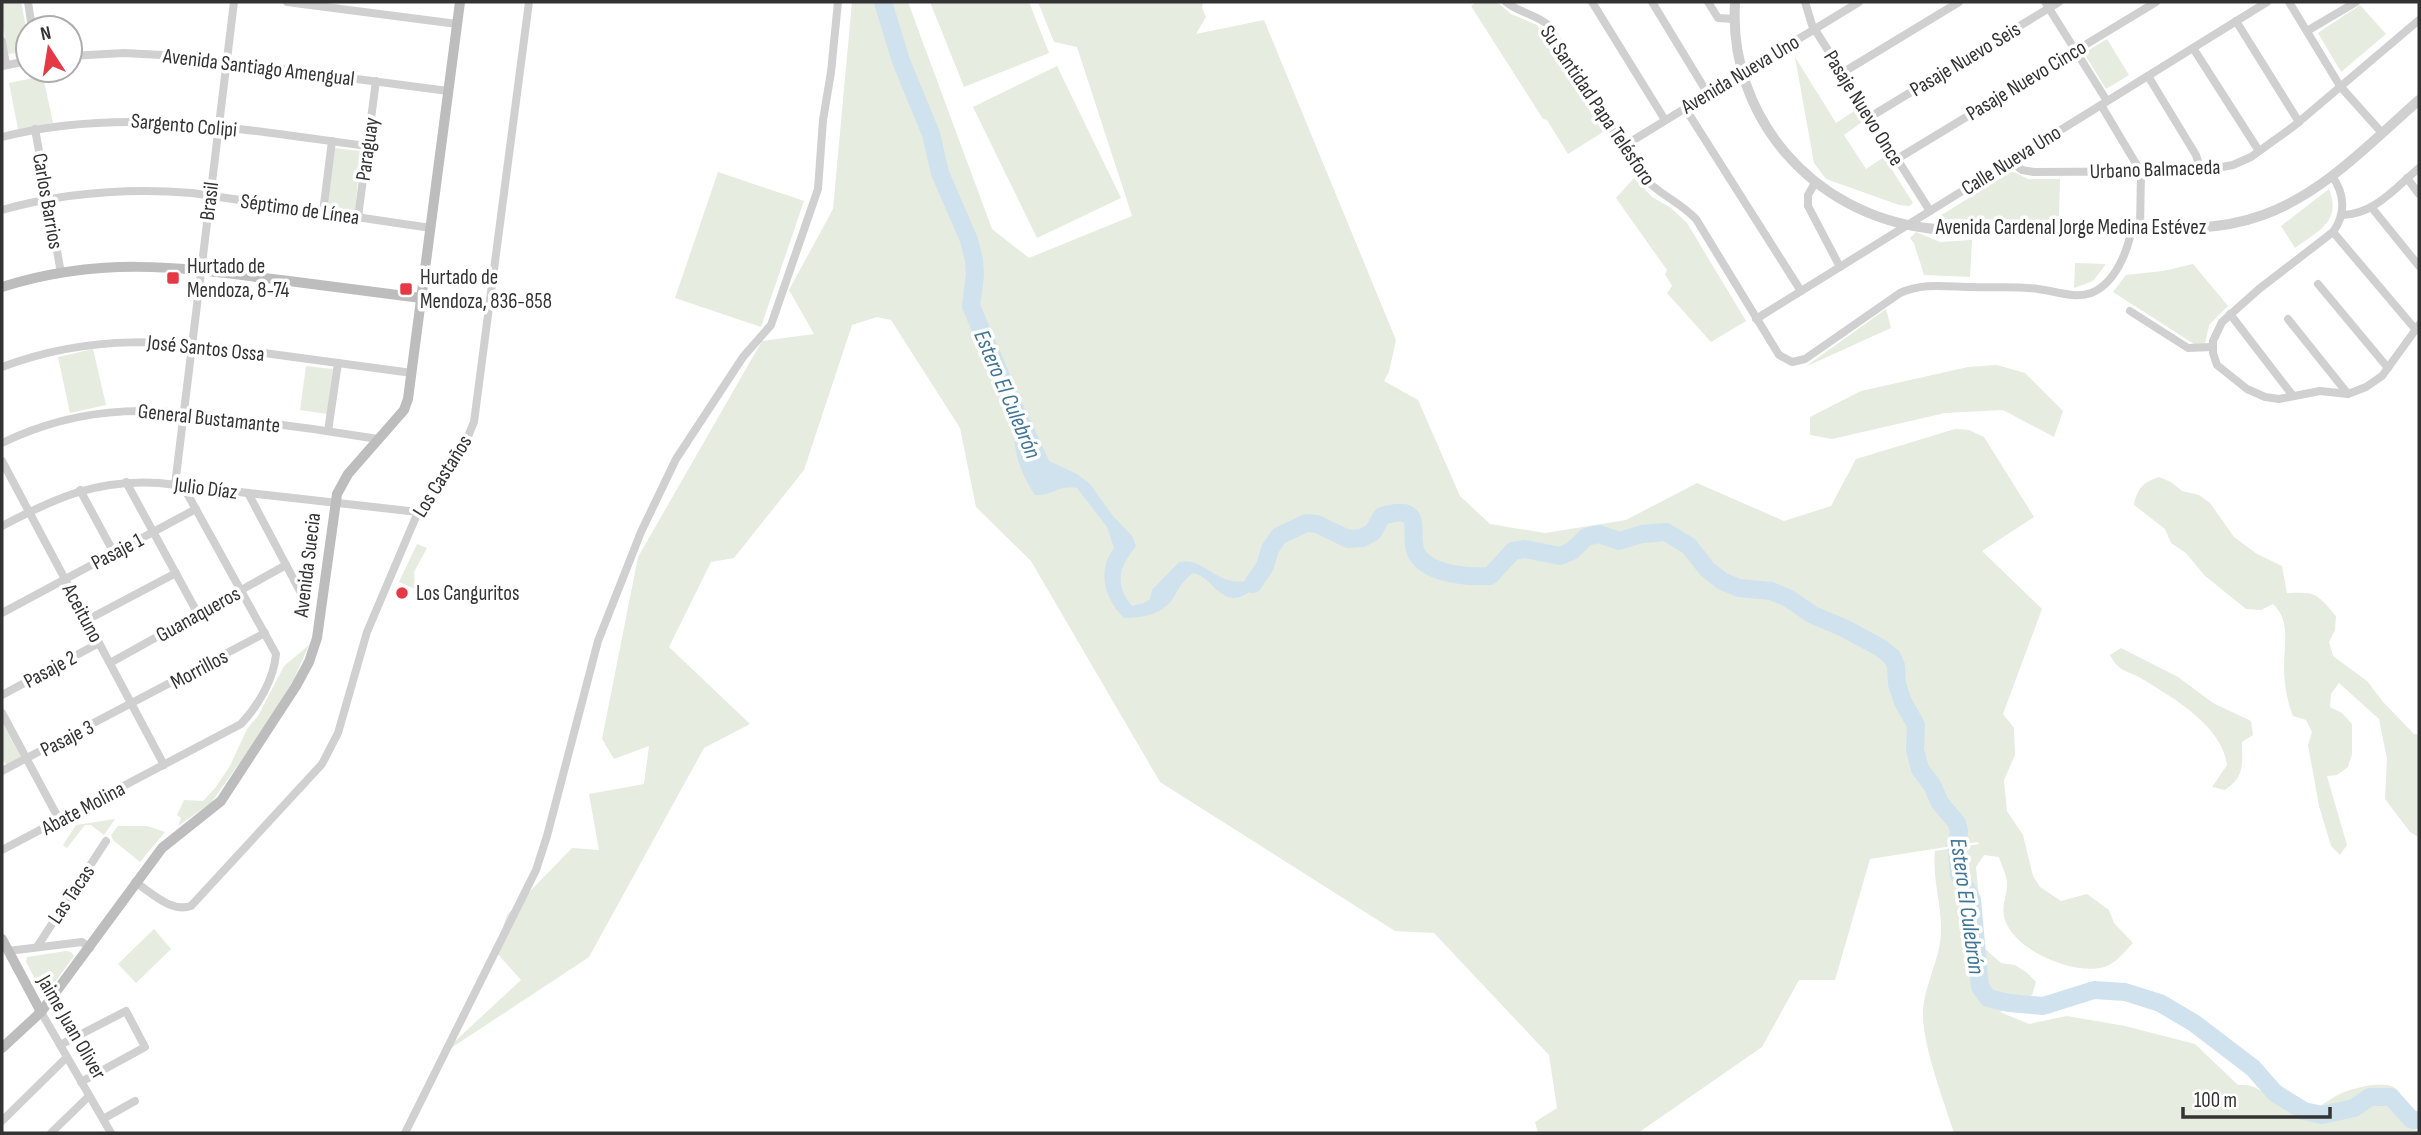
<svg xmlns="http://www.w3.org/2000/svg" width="2421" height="1135" font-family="'Sofia Sans Condensed',sans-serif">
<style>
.green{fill:#e6ecdf}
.water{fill:#cfe2ee}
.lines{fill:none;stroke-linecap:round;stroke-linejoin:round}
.river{stroke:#cfe2ee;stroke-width:18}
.minor{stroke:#d0d0d0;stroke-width:8}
.tertiary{stroke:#d0d0d0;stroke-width:10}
.secondary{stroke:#bdbdbd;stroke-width:10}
.poi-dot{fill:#e63946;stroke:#fff;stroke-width:2.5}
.labels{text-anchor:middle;stroke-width:7;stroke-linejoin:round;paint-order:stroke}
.street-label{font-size:21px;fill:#333;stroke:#fff}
.poi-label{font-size:21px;fill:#333;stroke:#fff;text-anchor:start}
.water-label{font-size:23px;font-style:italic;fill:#3f7597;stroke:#fff}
</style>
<rect width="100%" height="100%" fill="#fff"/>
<g class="green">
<polygon points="2,2 21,2 28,37 28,52 8,54 2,22"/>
<path d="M852 2H908L992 229 1029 258 1132 216 1077 47 1054 42 1038 2H1203L1202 8 1206 17 1196 34 1264 20 1396 340 1389 372 1384 381 1418 400 1460 496 1490 524 1545 533 1626 520 1697 483 1784 521 1831 506 1856 459 1955 429 1969 430 1984 437 2034 517 1982 551 2042 609 2003 714 2014 728 2015 755 2004 780 2007 811 2023 835 2033 876 2040 887 2061 901 2087 894 2109 910 2114 923 2133 943C2124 952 2114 966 2100 968 2069 973 2015 950 2005 920 2000 906 2008 896 2007 883 2007 875 2001 865 1999 857L1984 855 1976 867 1984 948 2001 963 2015 965 2026 972 2036 982 2032 995 2000 1012 2029 1024 2067 1016 2125 1026 2195 1044 2238 1085C2243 1085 2249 1085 2254 1087 2271 1095 2286 1113 2308 1110 2321 1108 2330 1098 2342 1093 2355 1088 2383 1080 2395 1088 2409 1098 2402 1119 2416 1130H2419V1133H1954C1944 1101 1922 1045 1923 1012 1924 986 1940 959 1941 933 1942 905 1932 879 1935 851L1979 844 1978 842 1870 859 1835 980H1799L1762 1047 1638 1133H1538L1535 1122 1557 1108 1549 1055 1434 933 1395 931 1160 782 1031 561 976 507 960 428 891 320 877 317 852 325 804 470 734 558 711 562 669 647 750 724 704 748 589 957 439 1056 521 980 495 951 507 915 572 848 599 850 589 794 644 784 649 746 614 759 602 739 638 557 762 341 814 334 789 290 833 209Z"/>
<polygon points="930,2 1029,2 1049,53 964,87"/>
<polygon points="1477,2 1497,2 1511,14 1537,25 1603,132 1568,154 1547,120 1543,119 1471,6"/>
<polygon points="2360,5 2386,34 2341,72 2318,33"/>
<polygon points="2107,39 2129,75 2106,89 2084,53"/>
<polygon points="1795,57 1836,123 1854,111 1862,122 1844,135 1866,169 1884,157 1913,203 1909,206 1899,205 1826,179 1814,163"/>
<polygon points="1057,66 1121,198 1037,238 973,107"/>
<polygon points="43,76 53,123 18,129 9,83"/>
<polygon points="334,148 361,151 355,210 327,207"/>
<polygon points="2012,171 2028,179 2060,179 2059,220 1935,219"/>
<polygon points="718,172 804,201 761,327 675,298"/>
<polygon points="1634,178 1652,197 1671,208 1687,223 1746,321 1711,342 1667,293 1672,286 1665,274 1667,270 1616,198"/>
<path d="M2329 189C2342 222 2318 231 2295 248L2281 226Z"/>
<polygon points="1916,232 1940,242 1972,240 1970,277 1924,275 1914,243 1910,238"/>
<polygon points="2075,263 2106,264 2093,281 2074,288"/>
<polygon points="2193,264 2228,306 2209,325 2205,344 2194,344 2113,292 2126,275 2163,271"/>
<polygon points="1886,309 1891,328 1805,367"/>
<polygon points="93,349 106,405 70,413 58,357"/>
<polygon points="1997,365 2025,373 2063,411 2054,437 2003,410 1945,413 1832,439 1810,435 1810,417 1861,391 1968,367"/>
<polygon points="306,366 333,369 327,414 300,410"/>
<path d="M2159 477 2171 482 2182 491 2199 495 2210 503 2234 537 2257 554 2282 566 2287 593C2317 592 2316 593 2336 616L2335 630 2329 642 2333 656 2367 681 2384 703 2414 734 2419 735V837L2410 832 2385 799 2387 759 2379 719 2339 683 2331 694 2330 707 2342 713 2352 724V754L2348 767 2337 775 2327 776 2347 845 2340 855 2331 846 2319 806 2308 745 2312 732 2306 720 2293 716C2287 701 2284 683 2284 667 2284 644 2291 621 2273 604L2261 610 2246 609 2204 575 2186 553 2171 543 2165 529 2134 505C2137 489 2143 482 2159 477Z"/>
<polygon points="417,544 427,548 414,572 415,589 399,582"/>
<polygon points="309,645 293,681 246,754 211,803 178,826 181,818 177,815 184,800 203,801 215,788 230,766 247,729 258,716 284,666"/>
<path d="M2121 648 2178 677 2213 703 2251 721 2253 735 2242 742C2242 765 2245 776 2225 790L2212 787 2227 765C2222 726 2175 699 2144 680 2128 670 2119 673 2110 655Z"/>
<polygon points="2,722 22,759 7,767 2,757"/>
<polygon points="115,819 104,835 91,825 85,825 67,848 63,845 76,825"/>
<polygon points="118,826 147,826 165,832 140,862 113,840 111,835"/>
<polygon points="154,929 171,949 136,983 118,964"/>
<polygon points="66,951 71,952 74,956 47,993 42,992 26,962 27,957"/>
</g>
<path class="water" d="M1023 414 1031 421 1049 461 1077 474 1090 484 1113 516 1132 536 1136 546C1120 567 1113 582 1132 606L1144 603 1150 599 1152 590 1179 562C1207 557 1216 589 1252 580L1260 566H1265L1268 570C1262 583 1241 606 1224 595 1212 588 1207 576 1193 573 1184 580 1180 586 1175 595 1165 614 1143 618 1124 618 1104 598 1097 571 1114 548L1107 527 1077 488C1060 484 1052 496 1035 495 1019 471 1011 445 1015 417Z"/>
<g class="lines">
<g class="river">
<polyline points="883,2 901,61 931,134 940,173 969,240 974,260 975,275 971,306 1026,435"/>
<path d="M1253 584 1265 566 1270 549 1279 536 1306 523 1317 524 1348 539 1362 538 1373 532 1382 516C1430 501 1405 538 1418 556 1432 575 1468 577 1490 576L1513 551 1525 549 1560 556 1572 551 1586 537 1599 534 1619 541 1642 534 1666 532 1689 546 1707 569 1722 581 1739 588 1771 591 1788 598 1813 615 1844 628 1881 648 1892 657 1896 666 1897 684 1903 702 1916 725 1915 750 1920 769 1932 785 1940 803 1957 823 1959 831 1957 850 1959 875 1972 900 1980 987 1988 998 2009 1003 2043 1006 2094 990 2125 992 2160 1003 2194 1023 2253 1068 2275 1093 2304 1111 2322 1115 2354 1108 2370 1097H2391L2412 1120H2419"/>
</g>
<g class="minor">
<polyline points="28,2 32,28"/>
<polyline points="287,2 457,24"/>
<path d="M1506 2C1519 13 1536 14 1548 25L1639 173C1658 195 1678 200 1696 219L1779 355 1792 362 1805 359 1900 293C1924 282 1948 287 1974 287 1995 288 2017 286 2038 289 2055 291 2075 299 2091 293 2115 284 2128 251 2132 227"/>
<polyline points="1592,2 1665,120"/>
<polyline points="1652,2 1708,94"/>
<polyline points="1708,2 1718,18 1734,19"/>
<polyline points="1805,2 1812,25 1930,211"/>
<polyline points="2045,2 2107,101"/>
<polyline points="2289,2 2340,86 2382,133"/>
<polyline points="2236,21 2299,122"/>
<polyline points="2307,31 2356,2"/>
<polyline points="2,41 6,65"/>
<polyline points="2193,48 2259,151"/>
<polyline points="70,56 124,53 181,56 448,91"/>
<polyline points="2,66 28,61"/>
<polyline points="1842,73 1959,2"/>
<polyline points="2148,76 2196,155 2201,171"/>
<polyline points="2101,105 2141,172 2140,227"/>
<polyline points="1685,108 1801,291"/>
<polyline points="1870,117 2059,2"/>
<polyline points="35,129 61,273"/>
<path d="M2 137C123 106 245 130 367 146"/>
<polyline points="1622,147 1859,2"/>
<polyline points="1897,159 2156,2"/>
<polyline points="2010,161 2022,170 2034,172 2201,171 2233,165 2251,157 2294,126 2419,20"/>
<path d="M2332 176C2345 194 2346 214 2333 232L2259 289 2222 322 2213 341V353L2217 365 2247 389 2265 397 2279 399 2320 391 2348 394 2366 387 2382 376 2419 325"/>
<polyline points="2407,178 2419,194"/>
<polyline points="1815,183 1808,195 1808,206 1840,267"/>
<polyline points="2372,208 2419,266"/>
<path d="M2 210C63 193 128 188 192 193L431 228"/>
<polyline points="323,212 332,141"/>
<path d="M2342 215C2374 215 2396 187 2419 168"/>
<polyline points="358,217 376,81"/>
<polyline points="2333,232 2416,330"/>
<polyline points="2318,284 2388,368"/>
<polyline points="421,298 488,307"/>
<polyline points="2130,311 2188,348 2212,347"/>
<polyline points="2230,314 2293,396"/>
<polyline points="1756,319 2267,2"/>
<polyline points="2288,319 2348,394"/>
<path d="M2 367C95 332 169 341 264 353 313 360 363 366 412 373"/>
<polyline points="328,431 338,363"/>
<path d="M2 443C89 401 159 408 252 421 294 426 336 432 378 439"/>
<polyline points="2,461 164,765"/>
<polyline points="126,482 198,614"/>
<polyline points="175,485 234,2"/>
<polyline points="80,490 114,553"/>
<polyline points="248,493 302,595"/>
<path d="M2 526C55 498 97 479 159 483L418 512"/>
<polyline points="2,613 196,509"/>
<polyline points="87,620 176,573"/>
<polyline points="110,663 286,565"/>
<polyline points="2,695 99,643"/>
<polyline points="2,713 60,821"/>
<polyline points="2,771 265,633"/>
<path d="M2 850 241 724C258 706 274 679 276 654L183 486"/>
<path d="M135 882C151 892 171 913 191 906L322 764 338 733 367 632 418 512 461 453 474 422 529 2"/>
<polyline points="37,947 106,841"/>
<polyline points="8,951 82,942 90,948"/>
<polyline points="41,1012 111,1133"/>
<polyline points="60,1045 126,1011 145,1047 81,1082"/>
<polyline points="103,1119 135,1101"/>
<polyline points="2,1121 67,1057"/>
<polyline points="51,1133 89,1096"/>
<polyline points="405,1133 536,870 547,836 598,641 641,532 676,459 743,357 771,325 818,189 823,120 831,72 838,2"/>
</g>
<path class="tertiary" d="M1735 2C1728 117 1813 214 1926 228 1948 231 1968 229 1990 228 2020 227 2050 227 2079 227 2139 227 2206 236 2263 215 2324 193 2371 142 2419 100"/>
<g class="secondary">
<path d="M2 287C98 257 175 266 272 279 322 285 372 292 421 298"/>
<polyline points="2,939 41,1012"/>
<polyline points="2,1048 41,1012 162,848 221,801 296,686 309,662 317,638 337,494 348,474 404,410 408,399 460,2"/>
</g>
</g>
<g class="poi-dot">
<rect x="166" y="271" width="14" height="14" rx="3.5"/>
<rect x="399" y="282" width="14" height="14" rx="3.5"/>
<circle cx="402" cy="593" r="7"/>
</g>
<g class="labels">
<g class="street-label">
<text transform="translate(1965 59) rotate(-31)" y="7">Pasaje Nuevo Seis</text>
<text transform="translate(259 67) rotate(7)" y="7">Avenida Santiago Amengual</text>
<text transform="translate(1740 74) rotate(-31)" y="7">Avenida Nueva Uno</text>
<text transform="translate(2026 80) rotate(-31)" y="7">Pasaje Nuevo Cinco</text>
<text transform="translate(1598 105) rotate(56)" y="7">Su Santidad Papa Telésforo</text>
<text transform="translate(1864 108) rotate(58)" y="7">Pasaje Nuevo Once</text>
<text transform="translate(184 125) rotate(5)" y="7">Sargento Colipi</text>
<text transform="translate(367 149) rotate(-82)" y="7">Paraguay</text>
<text transform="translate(2011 160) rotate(-32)" y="7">Calle Nueva Uno</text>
<text transform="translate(2155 169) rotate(-2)" y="7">Urbano Balmaceda</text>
<text transform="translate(48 201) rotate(80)" y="7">Carlos Barrios</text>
<text transform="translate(209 201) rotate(-83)" y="7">Brasil</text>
<text transform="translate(300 209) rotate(8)" y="7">Séptimo de Línea</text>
<text x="2071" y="234">Avenida Cardenal Jorge Medina Estévez</text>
<text transform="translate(206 348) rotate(6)" y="7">José Santos Ossa</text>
<text transform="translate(209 418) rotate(6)" y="7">General Bustamante</text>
<text transform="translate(442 476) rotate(-58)" y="7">Los Castaños</text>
<text transform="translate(206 488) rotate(7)" y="7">Julio Díaz</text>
<text transform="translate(117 551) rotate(-28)" y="7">Pasaje 1</text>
<text transform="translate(307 565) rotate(-83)" y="7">Avenida Suecia</text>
<text transform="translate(83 613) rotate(62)" y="7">Aceituno</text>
<text transform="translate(198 614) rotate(-29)" y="7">Guanaqueros</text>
<text transform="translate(50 669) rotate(-28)" y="7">Pasaje 2</text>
<text transform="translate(199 669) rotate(-28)" y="7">Morrillos</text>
<text transform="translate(67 738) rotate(-27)" y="7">Pasaje 3</text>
<text transform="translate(83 808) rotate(-28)" y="7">Abate Molina</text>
<text transform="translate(71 894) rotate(-56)" y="7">Las Tacas</text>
<text transform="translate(72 1027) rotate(60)" y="7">Jaime Juan Oliver</text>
</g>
<g class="poi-label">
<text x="187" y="273">Hurtado de<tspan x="187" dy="24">Mendoza, 8-74</tspan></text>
<text x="420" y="284">Hurtado de<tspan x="420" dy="24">Mendoza, 836-858</tspan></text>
<text x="416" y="600">Los Canguritos</text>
</g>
<g class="water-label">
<text transform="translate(1008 394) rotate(67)" y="8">Estero El Culebrón</text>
<text transform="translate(1968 906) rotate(82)" y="8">Estero El Culebrón</text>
</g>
</g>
<rect width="2421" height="1135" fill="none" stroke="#333333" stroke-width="7"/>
<g transform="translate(49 49) rotate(348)"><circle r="33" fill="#ffffff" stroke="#adadad" stroke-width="2"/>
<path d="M0-5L12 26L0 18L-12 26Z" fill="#e63946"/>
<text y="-10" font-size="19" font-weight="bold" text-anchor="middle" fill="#333333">N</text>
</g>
<path d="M2183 1107v10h147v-10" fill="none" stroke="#333333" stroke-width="3.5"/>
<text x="2194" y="1107" font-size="21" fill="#333333" stroke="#ffffff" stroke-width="5" paint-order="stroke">100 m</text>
</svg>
